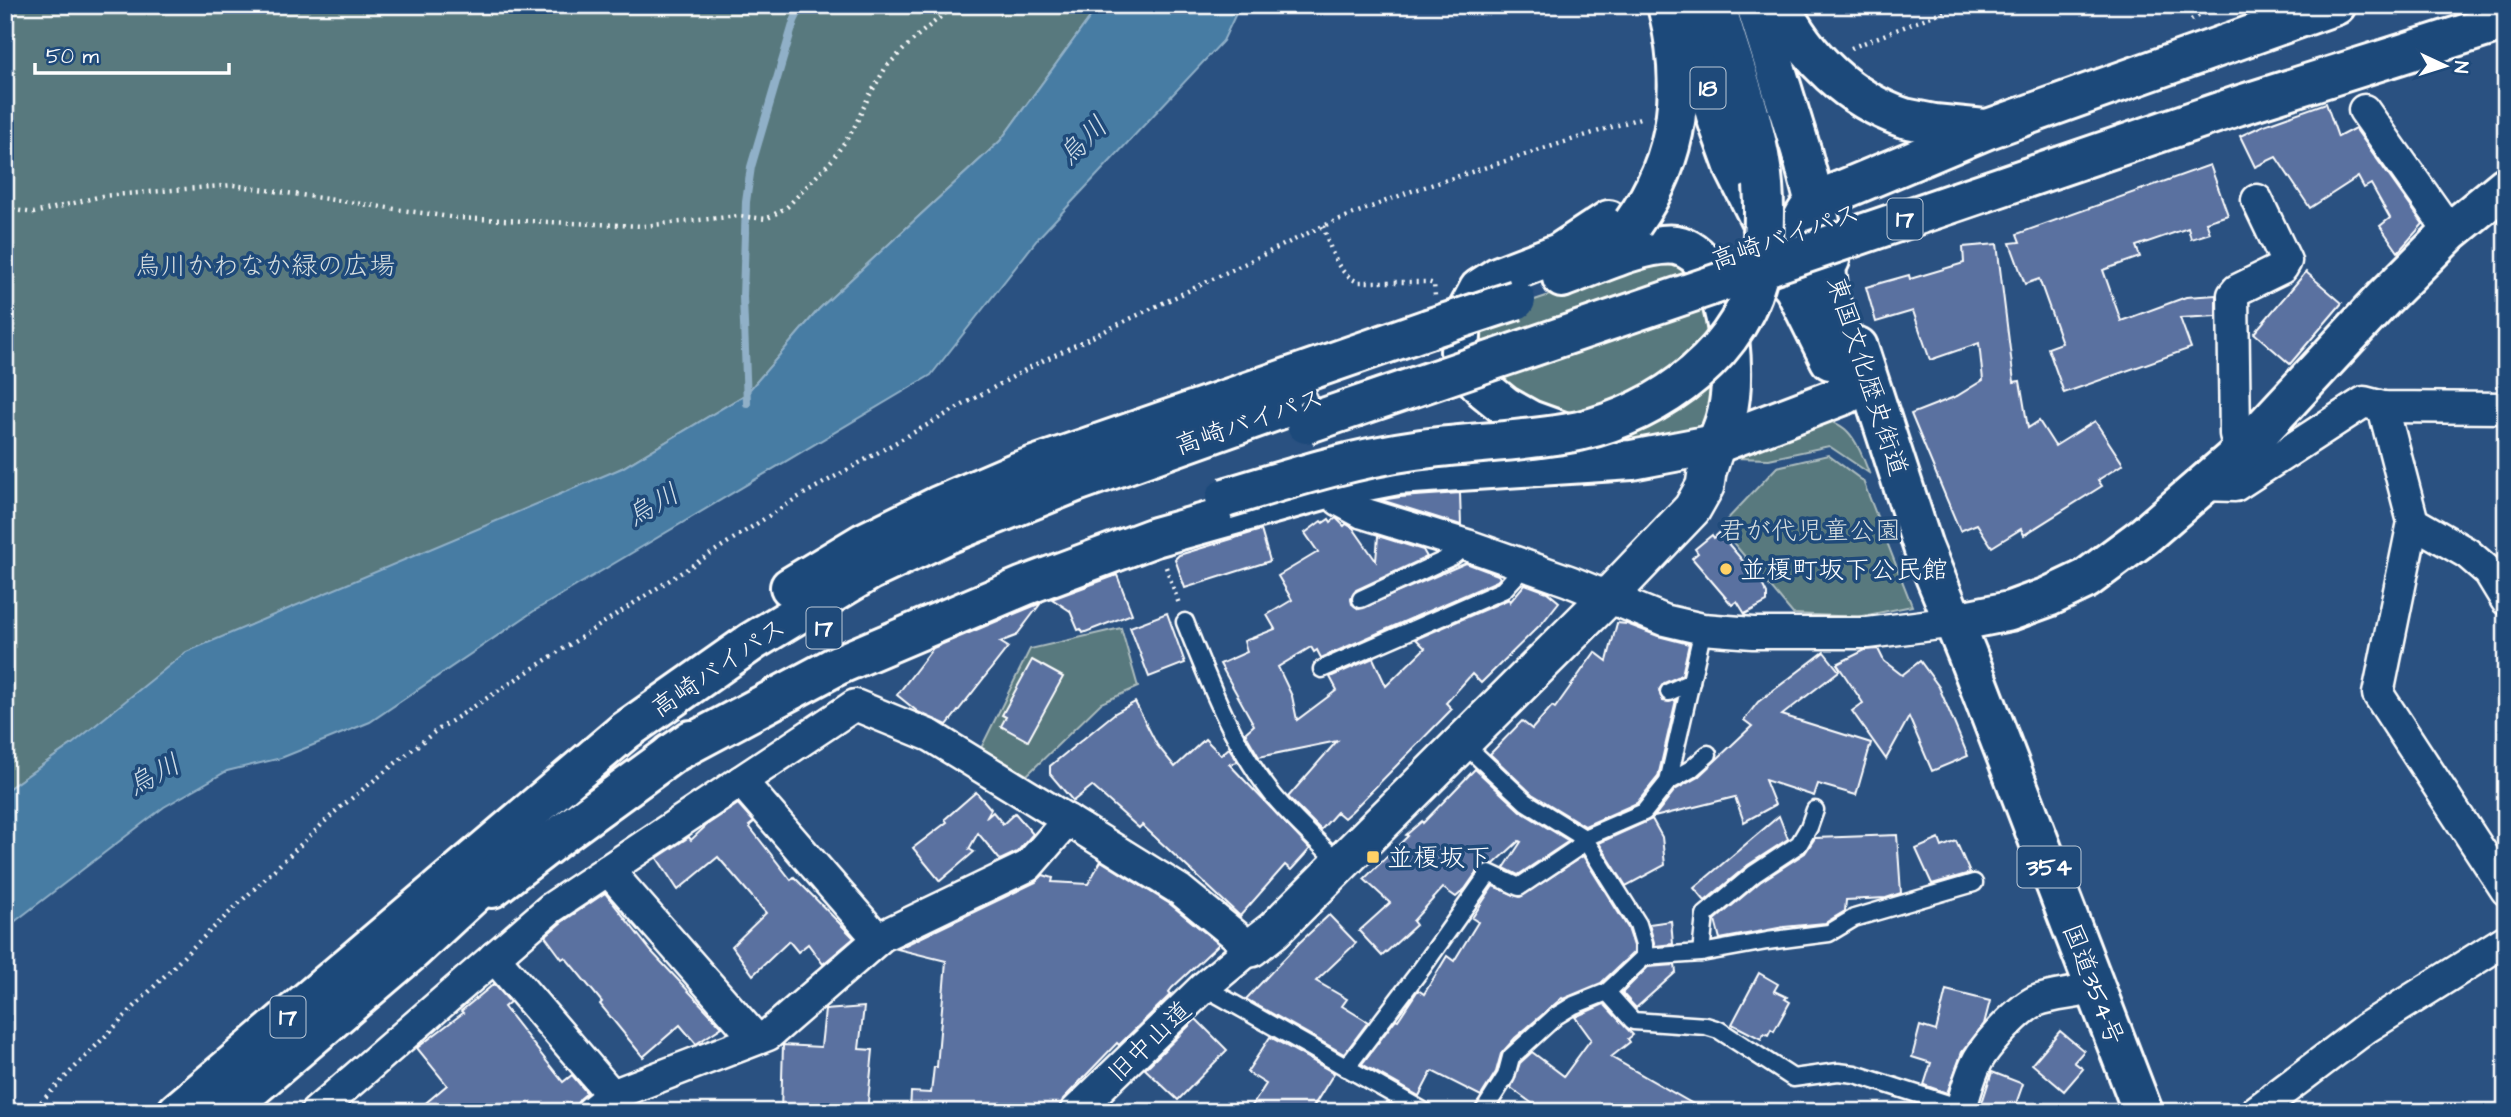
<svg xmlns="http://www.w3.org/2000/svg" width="2511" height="1117" font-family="'Architects Daughter','Klee One',sans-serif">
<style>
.green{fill:#59797e;stroke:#acbcbe;stroke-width:2}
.water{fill:#467ba3;stroke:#90b0c8;stroke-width:2}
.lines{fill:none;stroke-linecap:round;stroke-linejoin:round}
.stream{stroke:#90b0c8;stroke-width:8}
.building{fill:#5a71a0;stroke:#fff;stroke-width:2}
.service-casing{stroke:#fff;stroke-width:21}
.minor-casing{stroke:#fff;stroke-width:35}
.tertiary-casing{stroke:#fff;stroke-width:42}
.trunk-casing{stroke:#fff;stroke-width:44}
.path{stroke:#fff;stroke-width:4.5;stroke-dasharray:2 5;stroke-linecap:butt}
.service{stroke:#1f4a7a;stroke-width:16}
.minor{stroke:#1f4a7a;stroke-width:30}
.tertiary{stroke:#1f4a7a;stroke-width:37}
.trunk{stroke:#1f4a7a;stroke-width:38}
.trunk-bridge-casing{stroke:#fff;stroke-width:44;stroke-linecap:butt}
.trunk-bridge{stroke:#1f4a7a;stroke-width:38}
.poi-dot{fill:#ffd166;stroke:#1f4a7a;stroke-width:2.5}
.labels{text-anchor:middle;stroke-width:7;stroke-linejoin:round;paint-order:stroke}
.shield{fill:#1f4a7a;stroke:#bcc9d7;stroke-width:2}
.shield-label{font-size:24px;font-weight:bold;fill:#fff}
.street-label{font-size:26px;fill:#fff;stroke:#1f4a7a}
.park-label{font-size:26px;fill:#d6dedf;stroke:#1f4a7a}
.poi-label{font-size:26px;fill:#fff;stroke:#1f4a7a;text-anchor:start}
.water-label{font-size:28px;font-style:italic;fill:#d1dee8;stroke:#1f4a7a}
</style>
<rect width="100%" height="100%" fill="#2a5181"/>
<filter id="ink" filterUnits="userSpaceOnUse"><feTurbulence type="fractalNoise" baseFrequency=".0143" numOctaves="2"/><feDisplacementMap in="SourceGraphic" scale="14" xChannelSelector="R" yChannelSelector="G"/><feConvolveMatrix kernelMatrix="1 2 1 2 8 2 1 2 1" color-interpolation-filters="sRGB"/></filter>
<g filter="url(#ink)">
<g class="green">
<polygon points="5,5 1099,5 1000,141 819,309 746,394 622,468 71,745 5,791"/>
<polygon points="1670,258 1701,283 1720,387 1705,424 1694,430 1635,440 1610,438 1505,396 1472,333 1520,305 1611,274"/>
<path d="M1827 421C1852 424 1861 452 1869 473L1829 446 1769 459 1735 458 1743 449Z"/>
<polygon points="1828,455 1863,481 1912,606 1858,617 1793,614 1720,527 1777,467"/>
<polygon points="1121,628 1138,687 1101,703 1027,775 981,748 1030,649"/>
</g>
<polygon class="water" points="1099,5 1240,5 1223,41 1040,236 931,375 534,611 370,722 281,758 227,771 164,807 5,929 5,791 71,745 186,652 622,468 746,394 819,309 1000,141"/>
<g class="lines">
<polyline class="stream" points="747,403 743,297 746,202 751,167 794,21 802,5"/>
</g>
<g class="building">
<polygon points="2326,103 2338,137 2355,128 2423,224 2398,252 2380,226 2390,218 2371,184 2364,188 2358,177 2310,208 2276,157 2255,167 2240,136 2264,125"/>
<polygon points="2210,165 2228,215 2206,222 2210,233 2191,239 2188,228 2136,246 2140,257 2103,270 2121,321 2186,297 2216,295 2216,316 2180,318 2191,348 2064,393 2048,348 2062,343 2039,279 2025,284 2010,243 2020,242 2017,234"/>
<polygon points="1997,244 2014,382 2020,381 2028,428 2039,421 2055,446 2095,421 2123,464 2098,480 2102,486 2024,535 2021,529 1992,547 1977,524 1960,531 1911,414 1957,396 1983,380 1979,343 1930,360 1913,311 1876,322 1866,287 1909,275 1910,279 1964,263 1963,247"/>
<polygon points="2306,272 2342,303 2290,364 2254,333"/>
<polygon points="1460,493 1461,525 1381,500 1400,497"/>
<polygon points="1336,518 1344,526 1346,524 1353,528 1376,561 1378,536 1423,550 1427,557 1356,590 1351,599 1352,604 1359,609 1466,563 1498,575 1500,578 1497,581 1321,658 1317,650 1314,652 1311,647 1278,667 1292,696 1297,720 1337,690 1330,677 1373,658 1386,686 1425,648 1416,639 1509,599 1510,602 1525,584 1547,592 1559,602 1543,622 1481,683 1472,674 1446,703 1452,709 1352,811 1344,818 1337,812 1321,830 1288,797 1337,741 1259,757 1245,733 1254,725 1220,664 1247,652 1244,641 1275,629 1267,615 1292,600 1278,576 1318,552 1305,533 1321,521 1323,523 1329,519 1331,522"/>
<polygon points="1261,530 1270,561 1185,588 1175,559 1179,555"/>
<polygon points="1719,533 1761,582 1767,594 1767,602 1745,614 1737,601 1732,605 1692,558 1698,553 1695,549 1712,535 1714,538"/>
<polygon points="1117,575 1132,614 1083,633 1081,629 1078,630 1070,611 1052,599"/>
<polygon points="1041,603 1016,636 1000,642 1008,647 947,725 918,712 897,695 933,648"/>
<polygon points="1167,613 1185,663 1149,677 1130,627"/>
<polygon points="1617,623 1627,624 1658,636 1689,644 1682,675 1664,683 1659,690 1663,701 1669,702 1676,700 1658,777 1637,803 1585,826 1532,794 1490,754 1522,721 1532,729 1552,706 1555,708 1595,652 1607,661"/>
<polygon points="1878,649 1884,661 1902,675 1920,661 1939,687 1968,756 1932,771 1909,717 1886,759 1852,711 1863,703 1837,664 1865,650"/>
<polygon points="1824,652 1839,671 1782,715 1871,743 1856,795 1818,784 1814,796 1765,780 1775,805 1744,822 1735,797 1654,817 1675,790 1698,777 1752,726 1744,720 1758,702"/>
<polygon points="1032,660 1063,677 1028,741 1001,726 1006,717 1002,715"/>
<polygon points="1135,702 1157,745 1175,767 1205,739 1221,755 1229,748 1238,762 1229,764 1310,849 1291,870 1285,865 1240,916 1142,825 1139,828 1092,786 1073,801 1050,774 1050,766 1115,713"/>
<polygon points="1475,769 1520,811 1569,841 1518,875 1504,868 1521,842 1519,841 1494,864 1488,863 1481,866 1465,889 1456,897 1443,888 1413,921 1416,925 1382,956 1359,931 1390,903 1364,879 1408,836 1406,835 1422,821 1423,823"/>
<polygon points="976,792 991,809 986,818 993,812 1003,824 1015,813 1033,834 1017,852 1000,860 978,833 969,849 974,852 940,881 913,848 947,822 945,819"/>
<polygon points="738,804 754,822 749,826 791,880 794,877 854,938 823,964 808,944 798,952 789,941 753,975 732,946 766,913 718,857 678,890 657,858 689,837 691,840 708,824"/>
<polygon points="1779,816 1788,839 1748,865 1705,901 1694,888"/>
<polygon points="1652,819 1662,837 1665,865 1626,886 1599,843"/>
<polygon points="1897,835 1901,893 1886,898 1846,900 1845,911 1825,923 1784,927 1720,939 1715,920 1760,882 1805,853 1815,838"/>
<polygon points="1939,839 1942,847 1956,841 1970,873 1932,884 1916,849"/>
<polygon points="1583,856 1628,928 1634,946 1634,952 1601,983 1563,999 1562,998 1515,1038 1501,1054 1496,1072 1481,1096 1432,1071 1419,1096 1362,1064 1396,1019 1398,1020 1418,990 1424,994 1447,956 1454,961 1478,922 1472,918 1493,886 1520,897"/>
<polygon points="1101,861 1170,904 1219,944 1172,988 1169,992 1171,994 1119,1045 1117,1043 1063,1099 1058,1112 910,1112 911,1092 931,1093 934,1067 937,1067 946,961 897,949 1036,882 1043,875 1053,878 1052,882 1088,884"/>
<polygon points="605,893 651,951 722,1027 696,1044 680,1025 643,1057 600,1004 602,1002 565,957 562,959 545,936 562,922"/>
<polygon points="1329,915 1356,943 1316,981 1347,999 1342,1006 1368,1022 1344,1054 1246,999 1299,943"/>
<polygon points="1671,921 1673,944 1655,946 1649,924"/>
<polygon points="1675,965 1676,972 1636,1008 1622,993 1648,967"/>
<polygon points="1759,973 1778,984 1774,991 1787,997 1785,999 1790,1002 1774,1031 1771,1029 1768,1035 1764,1033 1761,1039 1732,1024"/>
<polygon points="494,984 510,1002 504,1007 563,1082 572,1075 587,1093 580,1099 572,1112 415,1112 447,1085 417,1048 463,1013 461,1011"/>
<polygon points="1946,990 1990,1001 1984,1024 1962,1052 1947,1093 1924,1085 1931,1063 1912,1057 1920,1026 1936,1031"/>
<polygon points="1604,1004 1633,1035 1628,1039 1630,1042 1611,1057 1707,1112 1544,1112 1511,1088 1520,1063 1532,1052 1564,1076 1591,1039 1575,1017"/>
<polygon points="864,1007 859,1049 873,1050 867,1112 781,1112 783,1045 821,1047 825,1010"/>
<polygon points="1196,1019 1227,1050 1178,1100 1145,1069"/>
<polygon points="2060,1031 2084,1051 2074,1062 2083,1069 2064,1091 2032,1064"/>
<polygon points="1270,1037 1334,1073 1310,1112 1248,1112 1266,1084 1247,1072"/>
<polygon points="1992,1072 2023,1084 2013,1112 1979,1112"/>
</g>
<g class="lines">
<defs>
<g id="service">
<polyline points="1361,599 1453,556 1467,545"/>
<path d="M1185 622C1209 682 1232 743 1272 794 1292 819 1318 841 1340 864"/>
<polyline points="1322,669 1503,590 1526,565"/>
<polyline points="1669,692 1691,682"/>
<polyline points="1462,742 1526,802 1584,838 1638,924 1644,944 1644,957 1607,992 1574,1005 1556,1016 1511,1057 1506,1076 1483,1112"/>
<polyline points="1668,782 1691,769 1708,754"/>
<polyline points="1701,953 1705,915 1754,874 1799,844 1809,827 1815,810"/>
<polyline points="1644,957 1701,953 1767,941 1829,933 1854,918 1974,883"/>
<polyline points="1204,987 1425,1112"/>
<polyline points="1607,992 1633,1021 1706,1026 1719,1030 1793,1078 1838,1072 1855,1074 1961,1108"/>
<polyline points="1346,1068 1422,968 1489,873 1519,887 1577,848 1584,838 1644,812 1668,782 1703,629"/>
</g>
<g id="minor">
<polyline points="2364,110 2450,232"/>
<polyline points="2383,407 2413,522 2467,553 2489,572 2506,600"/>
<polyline points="2240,453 2235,434 2233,295 2237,290 2282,268 2286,261 2257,200"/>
<polyline points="2203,485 2235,486 2364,402 2383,407 2506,408"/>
<polyline points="1330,488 1339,500 1363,513 1467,545 1569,581 1664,620 1703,629 1753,633 1868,633 1955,622"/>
<polyline points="2413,522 2378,694 2506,890"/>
<polyline points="741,781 878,939"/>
<polyline points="608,870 756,1039"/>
<polyline points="494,957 612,1095"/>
<polyline points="316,1112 551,908 855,705 931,736 1040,803 1180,890 1251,948 1204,987 1075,1112"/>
<polyline points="591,1112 612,1095 768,1035 882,936 1028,866 1068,820"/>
<path d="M1961 1112C1963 1098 1973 1066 1981 1055 1991 1040 2020 1008 2036 1001 2054 994 2076 994 2095 988"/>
<polyline points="2255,1112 2366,1028 2506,940"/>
</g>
<polyline id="tertiary" points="1251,948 1274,930 1608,597 1692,509 1705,486 1707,472 1716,444"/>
<g id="trunk">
<polyline points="1904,118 1934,124 1985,129"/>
<polyline points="1801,150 1830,260"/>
<polyline points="1735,169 1830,360"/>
<path d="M1562 278C1592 267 1645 241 1676 245 1729 254 1738 373 1727 413 1725 424 1720 434 1716 444"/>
<path d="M1790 283C1794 258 1794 220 1815 203 1821 199 1829 196 1835 193L1988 129 2336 5"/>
<polyline points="1858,347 1923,547 1967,654 2143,1112"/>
<polyline points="1577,437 1530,420 1505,406 1484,389 1472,375 1460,352 1462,321 1479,289 1499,276 1559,253 1609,220"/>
<polyline points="790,587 863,543 938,506 1017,472 1428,329"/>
<polyline points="1955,622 2010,611 2048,597 2086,579 2144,536 2240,453 2384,298 2450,232 2506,186"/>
<polyline points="671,754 838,665 1024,586 1155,537 1330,488 1397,475 1632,460 1716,444 1847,394 1849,362 1829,297 1823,236"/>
<polyline points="492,888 558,837 691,740"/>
<polyline points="177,1112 625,731 753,641 871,570 945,535 1076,482 1298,403"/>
<polyline points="224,1112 412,951 508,862"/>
</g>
</defs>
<use href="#service" class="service-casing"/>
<use href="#minor" class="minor-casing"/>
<use href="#tertiary" class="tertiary-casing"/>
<use href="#trunk" class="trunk-casing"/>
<g class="path">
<polyline points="5,8 7,5"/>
<polyline points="2191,20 2220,5"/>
<polyline points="1851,48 1959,5"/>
<polyline points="5,197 14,210 34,213 102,196 233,185 456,218 643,226 738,216 766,219 787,207 832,160 853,130 868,98 886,67 916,37 955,5"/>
<path d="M1323 226C1331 248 1335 272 1358 282H1428L1434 284 1435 296"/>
<polyline points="1166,567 1179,604"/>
<polyline points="31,1112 190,950 336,811 433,733 795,499 1034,365 1323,226 1409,192 1643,117"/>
</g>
<use href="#service" class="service"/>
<use href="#minor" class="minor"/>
<use href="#tertiary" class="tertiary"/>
<use href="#trunk" class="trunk"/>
<defs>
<g id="trunk-bridge">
<polyline points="1756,5 1801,150"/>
<path d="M1780 5C1805 57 1849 99 1904 118"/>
<polyline points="1690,28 1718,122 1735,169"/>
<path d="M1633 223C1681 156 1687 84 1667 5"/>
<polyline points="1428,329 1516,300"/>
<polyline points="1306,424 2237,106 2506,21"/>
<path d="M1225 498C1288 479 1350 459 1415 450 1470 442 1525 442 1579 431 1660 413 1746 351 1760 264 1764 238 1765 211 1763 185 1759 128 1731 61 1716 5"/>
</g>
</defs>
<use href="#trunk-bridge" class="trunk-bridge-casing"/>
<use href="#trunk-bridge" class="trunk-bridge"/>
</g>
</g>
<g class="poi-dot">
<circle cx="1726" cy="569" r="7"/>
<rect x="1366" y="850" width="14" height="14" rx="3.5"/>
</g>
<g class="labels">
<g class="shield">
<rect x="1690.5" y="67.5" width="35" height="41" rx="5"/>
<rect x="1887.5" y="198.5" width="35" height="41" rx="5"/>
<rect x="806.5" y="607.5" width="35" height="41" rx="5"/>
<rect x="2017.5" y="846.5" width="63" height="41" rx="5"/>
<rect x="270.5" y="996.5" width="35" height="41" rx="5"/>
</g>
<g class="shield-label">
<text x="1708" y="96">18</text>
<text x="1905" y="227">17</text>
<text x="824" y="636">17</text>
<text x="2049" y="875">354</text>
<text x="288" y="1025">17</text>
</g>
<g class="street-label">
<text transform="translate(1785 236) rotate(-19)" y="9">高崎バイパス</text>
<text transform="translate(1868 376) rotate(72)" y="9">東国文化歴史街道</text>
<text transform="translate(1249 421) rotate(-19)" y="9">高崎バイパス</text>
<text transform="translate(718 667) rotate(-34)" y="9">高崎バイパス</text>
<text transform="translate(2094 984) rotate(69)" y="9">国道354号</text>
<text transform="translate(1149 1041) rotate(-44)" y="9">旧中山道</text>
</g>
<g class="park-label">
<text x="265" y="274">烏川かわなか緑の広場</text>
<text x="1810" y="539">君が代児童公園</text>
</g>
<g class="poi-label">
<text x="1740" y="578">並榎町坂下公民館</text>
<text x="1387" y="866">並榎坂下</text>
</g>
<g class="water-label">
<text transform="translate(1082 140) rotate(-44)" y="10">烏川</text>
<text transform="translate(652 504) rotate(-30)" y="10">烏川</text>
<text transform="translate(153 774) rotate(-28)" y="10">烏川</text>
</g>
</g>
<rect width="2511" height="1117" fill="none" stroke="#1f4a7a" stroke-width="28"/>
<rect x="14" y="14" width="2483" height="1089" fill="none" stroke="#fff" stroke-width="2.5" filter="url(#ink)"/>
<g transform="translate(2445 66) rotate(94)" stroke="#1f4a7a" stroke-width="5" paint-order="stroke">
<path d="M0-5L12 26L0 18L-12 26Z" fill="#ffffff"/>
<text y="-10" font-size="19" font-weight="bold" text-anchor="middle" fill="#ffffff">N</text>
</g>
<path d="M35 63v10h194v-10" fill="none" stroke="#ffffff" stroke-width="3.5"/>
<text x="46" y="63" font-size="21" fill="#ffffff" stroke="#1f4a7a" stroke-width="5" paint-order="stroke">50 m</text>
</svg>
